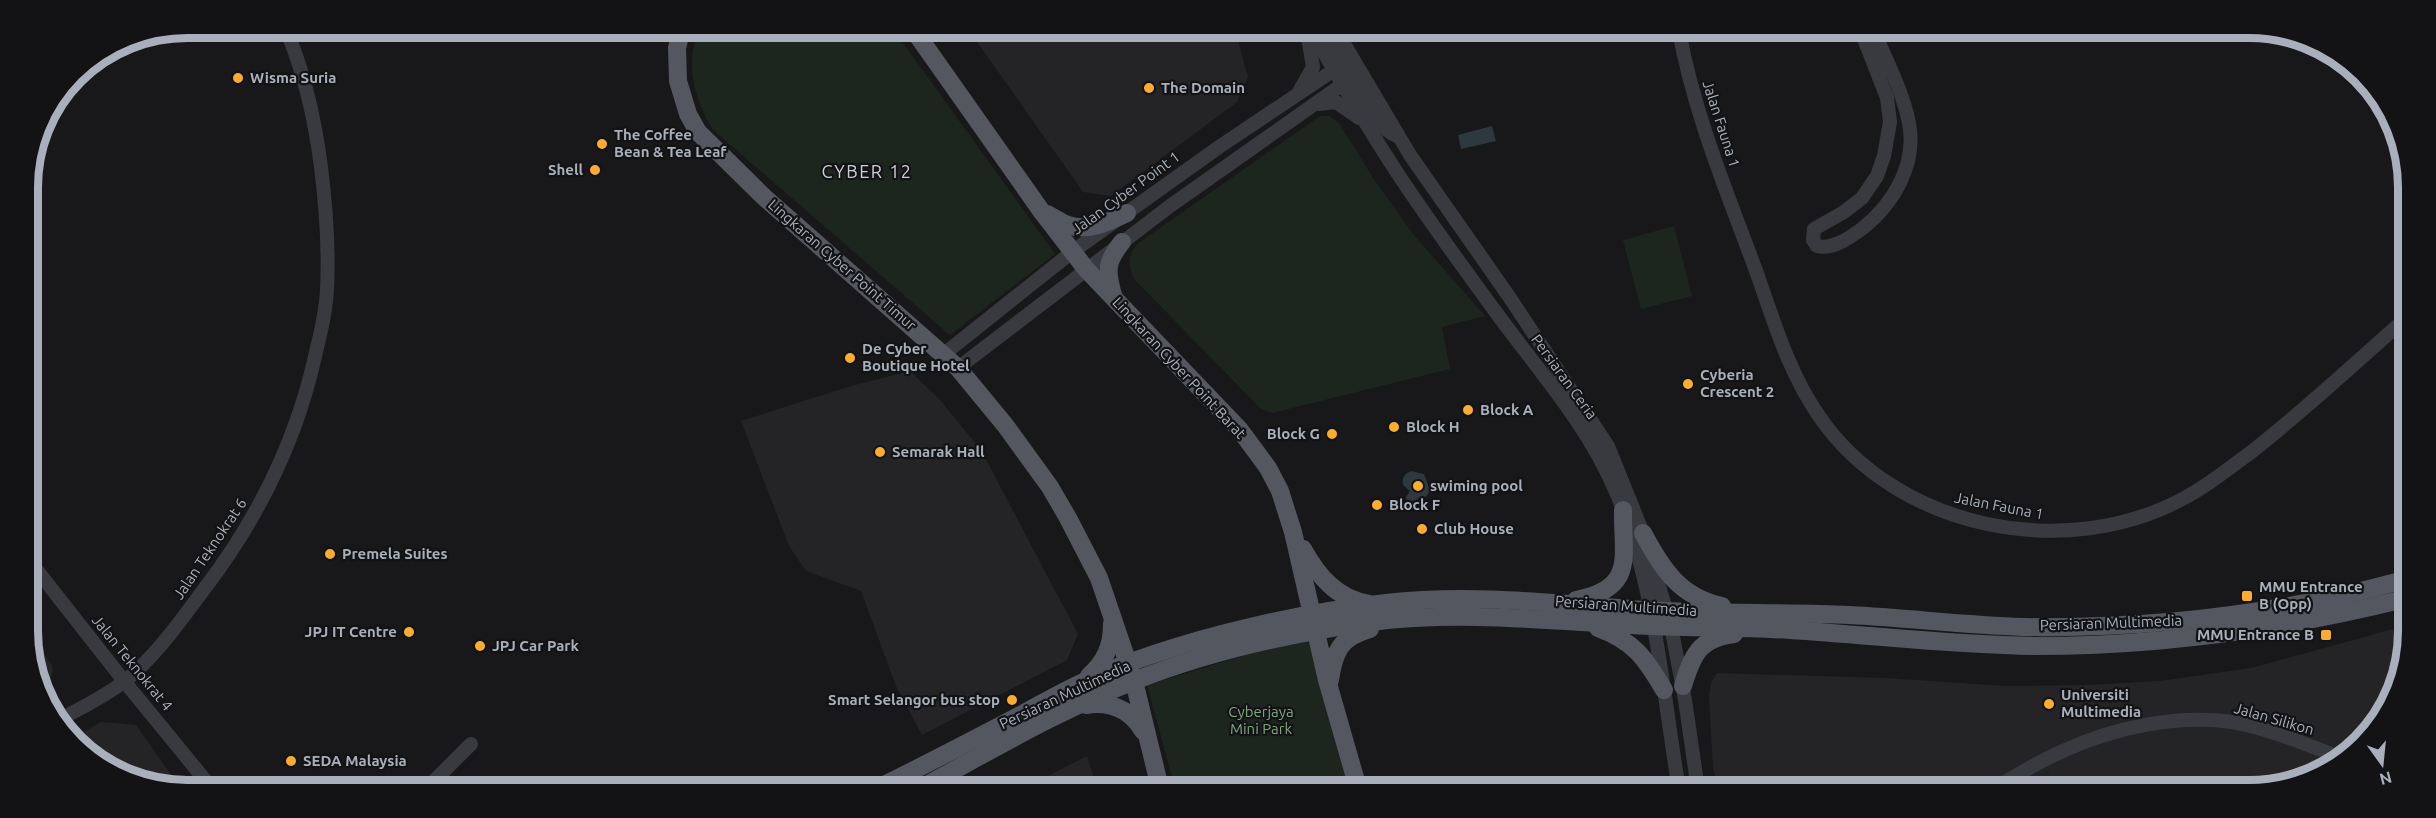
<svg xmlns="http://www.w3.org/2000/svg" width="2436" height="818" font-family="Ubuntu,sans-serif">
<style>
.built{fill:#242427}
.green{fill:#1d261e}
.water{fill:#2d383f}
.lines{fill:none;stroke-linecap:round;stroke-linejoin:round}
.minor{stroke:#393a40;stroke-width:14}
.major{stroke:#54575f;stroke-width:18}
.poi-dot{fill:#fcac2e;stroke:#131315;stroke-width:2}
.labels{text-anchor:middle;stroke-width:4.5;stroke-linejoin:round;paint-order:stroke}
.poi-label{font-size:15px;font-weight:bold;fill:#a9b0bb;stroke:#131315;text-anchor:start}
.street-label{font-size:15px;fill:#a9b0bb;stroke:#131315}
.park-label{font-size:15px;fill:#7fa780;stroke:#131315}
.quarter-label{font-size:18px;letter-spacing:1.5px;fill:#cbced6;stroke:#131315}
.rim{fill:none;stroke:#a9b0bb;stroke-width:8}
</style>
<rect width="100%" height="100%" fill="#18181a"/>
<g class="built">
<polygon points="968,29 1235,30 1248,77 1237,102 1111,196 1083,192"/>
<polygon points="910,371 940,400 981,450 1078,634 1067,660 922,735 896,686 861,591 806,571 789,546 741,421 851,386"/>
<polygon points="2404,626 2403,673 2382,721 2347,758 2260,791 1719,789 1713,768 1709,696 1711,683 1717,673 1885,678 2006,686 2088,685 2160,681 2251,668"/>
<polygon points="30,635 52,665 53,671 51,678 41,686 30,663"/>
<polygon points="102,722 136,725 179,786 145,785 69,739"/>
<polygon points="1087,756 1097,788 1024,788"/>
</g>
<g class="green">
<path d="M700 28 893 29 1055 254 950 335 712 129C694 98 684 63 700 28Z"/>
<path d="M1320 116H1329L1339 123 1375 181 1413 234 1485 316 1442 327 1450 369 1272 413 1261 409 1135 280C1128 267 1127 256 1137 244Z"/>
<polygon points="1674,226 1692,296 1641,309 1623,240"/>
<polygon points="1311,639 1351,788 1175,788 1147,685 1246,655"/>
<polygon points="2049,770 2054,790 2013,790"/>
</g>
<g class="water">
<polygon points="1492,126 1496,141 1461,149 1458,135"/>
<path d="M1411 471 1424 474 1430 490 1426 497 1418 498 1416 502H1407L1406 497 1410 491 1403 485C1402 477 1404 474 1411 471Z"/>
</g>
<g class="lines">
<g class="minor">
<path d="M1311 30C1339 79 1367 127 1398 174 1429 221 1462 266 1495 311 1538 370 1588 425 1616 492 1656 586 1662 690 1679 789"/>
<polyline points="1336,30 1410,155 1510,298 1608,446 1643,533 1671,626 1685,700 1698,789"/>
<path d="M1679 31C1694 113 1726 190 1755 268 1773 318 1788 372 1819 416 1897 530 2067 563 2186 497 2209 485 2229 468 2250 453 2304 411 2354 364 2405 319"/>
<path d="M1861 31 1887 98 1890 122 1884 156 1877 176 1862 198 1844 212 1814 229 1813 240 1817 246C1833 250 1851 237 1863 228 1894 203 1917 164 1909 123 1903 92 1886 60 1874 31"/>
<polyline points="1299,92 1313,67 1307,31"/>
<polyline points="1318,104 1336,102 1359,118"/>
<path d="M944 354 1072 252 1219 147 1334 70 1342 69C1368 85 1368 125 1397 136"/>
<path d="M958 368 1170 206 1343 84C1351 67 1334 45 1326 30"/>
<polyline points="29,560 124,681 210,786"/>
<path d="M58 720C80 709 105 696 125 681 156 656 181 620 205 588 259 517 297 440 316 352 321 332 326 311 327 290 329 250 326 207 321 167 315 120 304 71 285 27"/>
<polyline points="429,786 471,744"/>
<path d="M1991 790C2015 777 2037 762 2063 751 2113 728 2176 714 2232 722 2268 728 2310 746 2344 759"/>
</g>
<g class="major">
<polyline points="682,28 677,48 678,81 688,114 698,132 764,197 958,368 1005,425 1050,487 1068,518 1099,578 1134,681 1160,788"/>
<polyline points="913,29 1042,212 1086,269 1240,430 1268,468 1280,491 1293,532 1327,680 1358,788"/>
<path d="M1047 214C1054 217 1060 222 1068 225 1088 232 1109 222 1127 213"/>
<path d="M1113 295C1106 270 1106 262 1122 242"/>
<path d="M1643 533C1662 569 1680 597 1722 606"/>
<path d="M1303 549C1318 576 1337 599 1369 604"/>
<path d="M1576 600C1637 588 1622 556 1623 510"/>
<path d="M1598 628C1634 641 1646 659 1664 690"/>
<path d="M1089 676C1105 662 1112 646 1112 624"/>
<path d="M1330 680C1334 652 1340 637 1370 629"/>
<path d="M1683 686C1692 656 1699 638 1734 634"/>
<path d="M1086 705C1111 701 1130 709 1143 731"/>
<path d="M880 787C925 765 969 742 1013 719 1050 699 1087 678 1126 664 1203 635 1305 612 1386 603 1473 593 1559 604 1645 610 1713 614 1782 612 1850 615 1908 618 1965 625 2023 627 2152 629 2280 614 2404 580"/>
<path d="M923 787C992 750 1061 709 1134 681 1209 651 1291 633 1371 622 1465 610 1558 622 1652 626 1698 628 1744 627 1790 630 1871 635 1952 645 2034 646 2159 646 2283 629 2404 599"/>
</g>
</g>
<g class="poi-dot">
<circle cx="238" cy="78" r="6"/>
<circle cx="1149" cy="88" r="6"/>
<circle cx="602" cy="144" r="6"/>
<circle cx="595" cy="170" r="6"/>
<circle cx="850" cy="358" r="6"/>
<circle cx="1688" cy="384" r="6"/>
<circle cx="1468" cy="410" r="6"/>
<circle cx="1394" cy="427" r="6"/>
<circle cx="1332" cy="434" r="6"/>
<circle cx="880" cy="452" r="6"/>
<circle cx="1418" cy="486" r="6"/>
<circle cx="1377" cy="505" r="6"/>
<circle cx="1422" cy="529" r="6"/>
<circle cx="330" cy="554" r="6"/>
<rect x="2241" y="590" width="12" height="12" rx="3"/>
<circle cx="409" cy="632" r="6"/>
<rect x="2320" y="629" width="12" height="12" rx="3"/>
<circle cx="480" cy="646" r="6"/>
<circle cx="1012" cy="700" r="6"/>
<circle cx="2049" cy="704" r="6"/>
<circle cx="291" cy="761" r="6"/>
</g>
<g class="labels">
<g class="poi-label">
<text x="250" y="83">Wisma Suria</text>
<text x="1161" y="93">The Domain</text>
<text x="614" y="140">The Coffee<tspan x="614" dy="17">Bean &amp; Tea Leaf</tspan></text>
<text x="583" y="175" text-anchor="end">Shell</text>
<text x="862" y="354">De Cyber<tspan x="862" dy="17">Boutique Hotel</tspan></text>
<text x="1700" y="380">Cyberia<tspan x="1700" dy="17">Crescent 2</tspan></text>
<text x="1480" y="415">Block A</text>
<text x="1406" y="432">Block H</text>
<text x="1320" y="439" text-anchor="end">Block G</text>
<text x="892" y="457">Semarak Hall</text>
<text x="1430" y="491">swiming pool</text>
<text x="1389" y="510">Block F</text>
<text x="1434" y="534">Club House</text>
<text x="342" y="559">Premela Suites</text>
<text x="2259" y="592">MMU Entrance<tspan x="2259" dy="17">B (Opp)</tspan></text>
<text x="397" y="637" text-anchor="end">JPJ IT Centre</text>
<text x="2314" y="640" text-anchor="end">MMU Entrance B</text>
<text x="492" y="651">JPJ Car Park</text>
<text x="2061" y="700">Universiti<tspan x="2061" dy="17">Multimedia</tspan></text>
<text x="1000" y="705" text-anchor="end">Smart Selangor bus stop</text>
<text x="303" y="766">SEDA Malaysia</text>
</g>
<g class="street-label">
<text transform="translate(1721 124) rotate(72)" y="5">Jalan Fauna 1</text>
<text transform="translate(1126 193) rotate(-36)" y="5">Jalan Cyber Point 1</text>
<text transform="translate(842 265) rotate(41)" y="5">Lingkaran Cyber Point Timur</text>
<text transform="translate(1179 368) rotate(47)" y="5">Lingkaran Cyber Point Barat</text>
<text transform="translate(1564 377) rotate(54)" y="5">Persiaran Ceria</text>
<text transform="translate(1999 506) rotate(11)" y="5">Jalan Fauna 1</text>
<text transform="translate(210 549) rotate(-56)" y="5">Jalan Teknokrat 6</text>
<text transform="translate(1626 606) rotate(4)" y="5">Persiaran Multimedia</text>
<text transform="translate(2111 623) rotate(-2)" y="5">Persiaran Multimedia</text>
<text transform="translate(132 663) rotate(51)" y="5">Jalan Teknokrat 4</text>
<text transform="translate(1065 695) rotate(-25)" y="5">Persiaran Multimedia</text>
<text transform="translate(2274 719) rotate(16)" y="5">Jalan Silikon</text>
</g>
<g class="park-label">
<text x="1261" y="717">Cyberjaya<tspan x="1261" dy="17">Mini Park</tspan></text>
</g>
<g class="quarter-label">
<text x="867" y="178">CYBER 12</text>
</g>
</g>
<path d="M0 0H2436V818H0ZM187 38H2249A149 149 0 0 1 2398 187V631A149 149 0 0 1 2249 780H187A149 149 0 0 1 38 631V187A149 149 0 0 1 187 38Z" fill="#131315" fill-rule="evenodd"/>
<path class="rim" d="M187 38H2249A149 149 0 0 1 2398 187V631A149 149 0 0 1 2249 780H187A149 149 0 0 1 38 631V187A149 149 0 0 1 187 38Z"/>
<g transform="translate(2382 764) rotate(165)" stroke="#131315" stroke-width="4.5" paint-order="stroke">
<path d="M0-4.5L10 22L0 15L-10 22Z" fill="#a9b0bb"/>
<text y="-9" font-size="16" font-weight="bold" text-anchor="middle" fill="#a9b0bb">N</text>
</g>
</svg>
